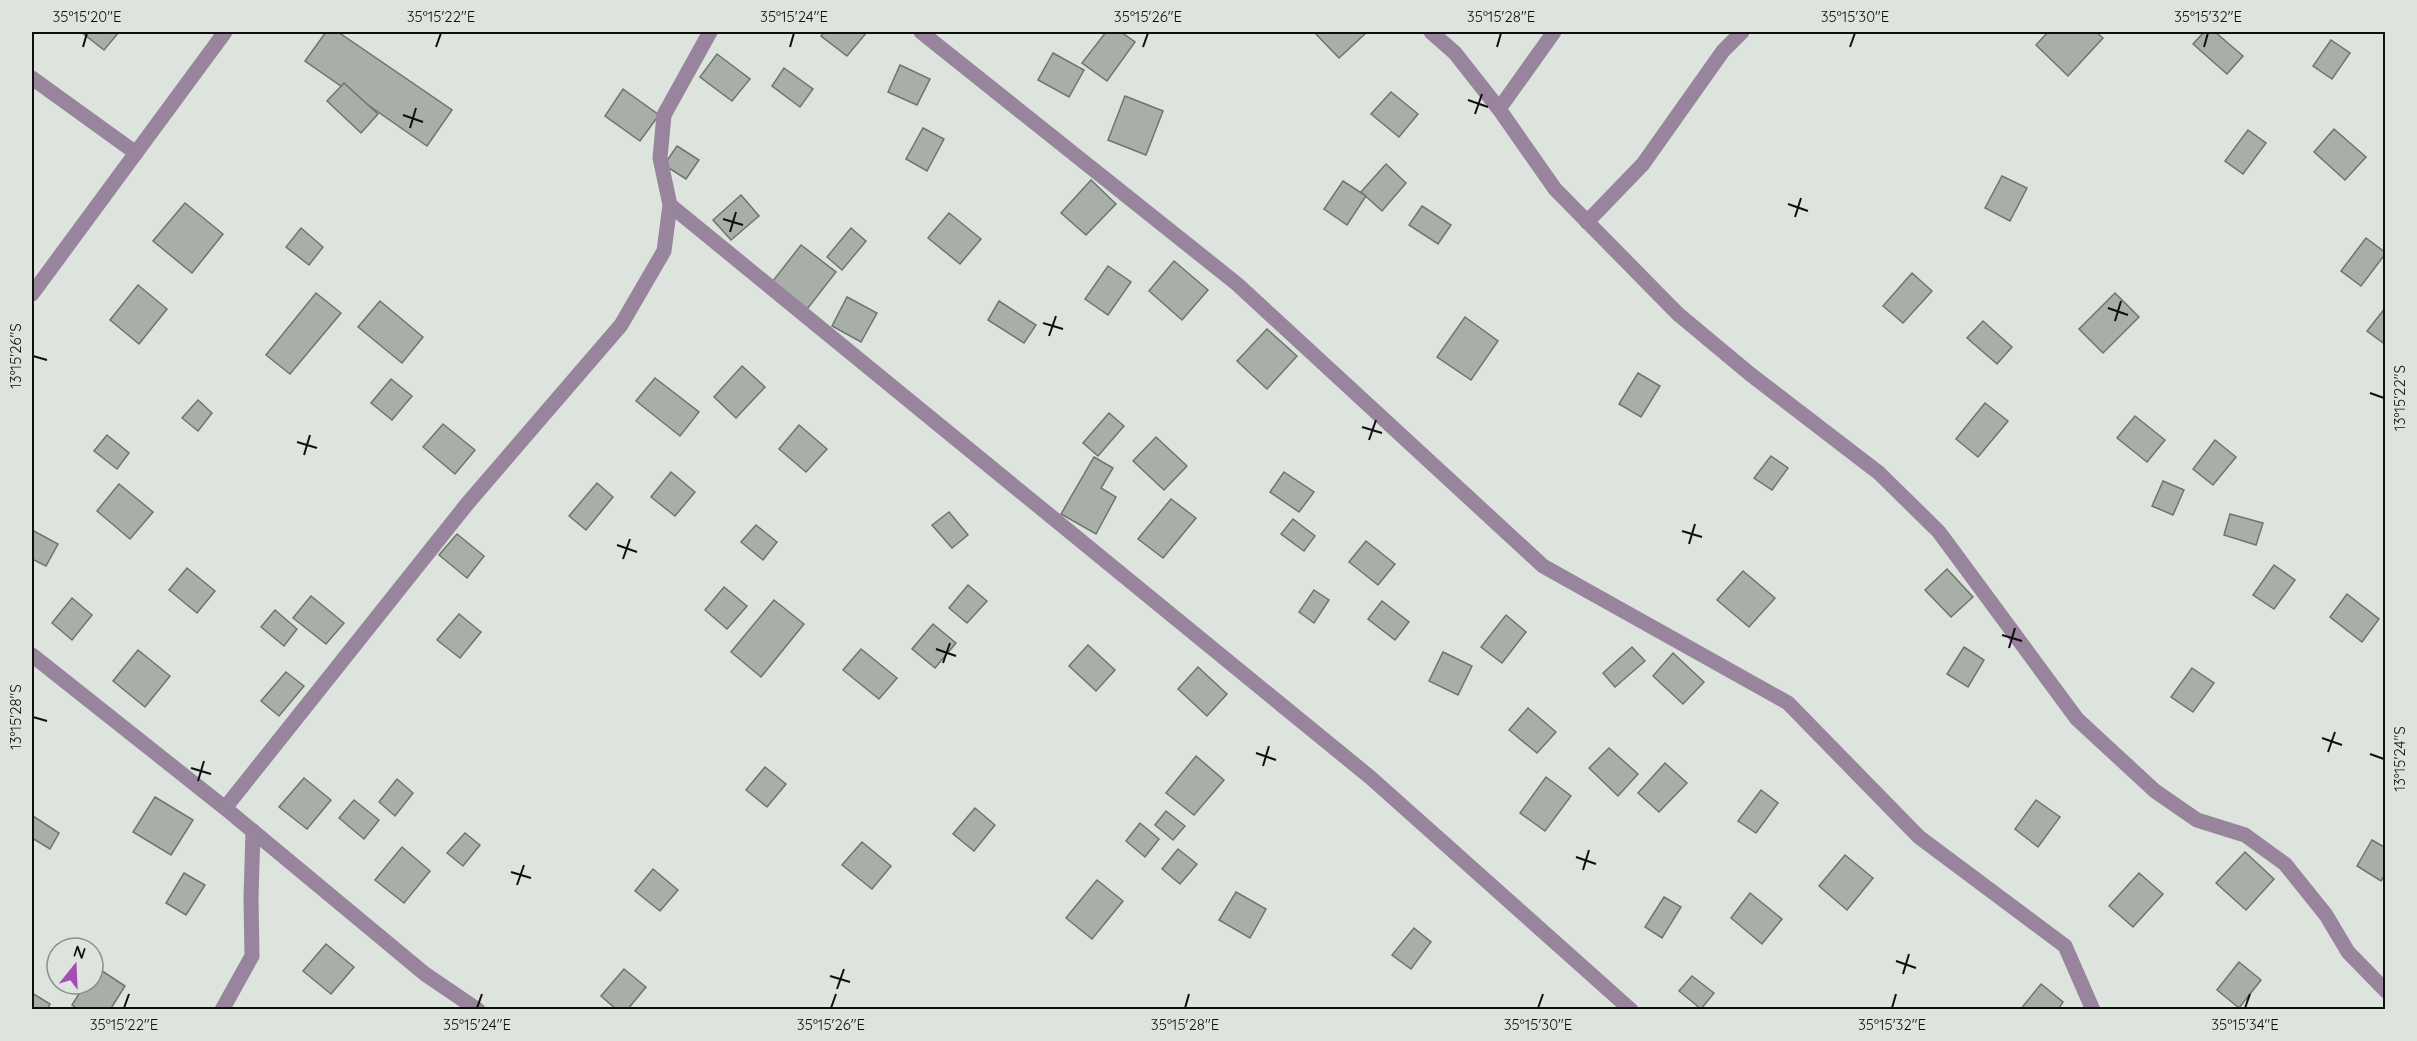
<svg xmlns="http://www.w3.org/2000/svg" width="2417" height="1041" font-family="Quicksand,sans-serif">
<style>
.building{fill:#a7afa8;stroke:#6d756e;stroke-width:1.5}
.lines{fill:none;stroke-linecap:round;stroke-linejoin:round}
.minor{stroke:#98849c;stroke-width:15}
.tertiary{stroke:#98849c;stroke-width:15}
.ticks{fill:none;stroke:#0e100e;stroke-width:2}
.neatline{fill:none;stroke:#0e100e;stroke-width:2}
.ticks-label{font-size:15px;text-anchor:middle;fill:#0e100e}
</style>
<rect width="100%" height="100%" fill="#dce4dd"/>
<g class="building">
<polygon points="81,32 119,32 104,50"/>
<polygon points="326,32 338,32 452,110 427,146 305,61"/>
<polygon points="824,32 867,32 847,56 821,36"/>
<polygon points="1106,32 1121,32 1135,42 1107,81 1082,63"/>
<polygon points="1314,32 1367,32 1339,58"/>
<polygon points="2048,32 2096,32 2103,38 2068,76 2036,45"/>
<polygon points="2204,32 2215,32 2243,56 2227,74 2193,44"/>
<polygon points="2331,40 2350,53 2332,79 2313,66"/>
<polygon points="1053,53 1084,70 1069,97 1038,80"/>
<polygon points="717,54 750,79 732,101 700,77"/>
<polygon points="900,65 930,79 917,105 888,92"/>
<polygon points="784,68 813,89 800,107 772,86"/>
<polygon points="344,83 378,114 361,133 327,101"/>
<polygon points="623,89 659,115 640,141 605,116"/>
<polygon points="1391,92 1418,114 1399,137 1371,114"/>
<polygon points="1125,96 1163,111 1146,155 1108,140"/>
<polygon points="923,128 944,139 927,171 906,159"/>
<polygon points="2334,129 2366,157 2345,180 2314,152"/>
<polygon points="2248,130 2266,143 2243,174 2225,161"/>
<polygon points="677,146 699,160 686,179 664,165"/>
<polygon points="1386,164 1406,183 1382,211 1361,192"/>
<polygon points="2002,176 2027,188 2010,221 1985,208"/>
<polygon points="1091,180 1116,204 1086,235 1061,213"/>
<polygon points="1343,181 1366,196 1347,225 1324,209"/>
<polygon points="741,195 759,216 731,240 713,220"/>
<polygon points="185,203 223,234 192,273 153,241"/>
<polygon points="1422,206 1451,225 1438,244 1409,225"/>
<polygon points="949,213 981,239 960,264 928,238"/>
<polygon points="301,228 323,247 309,265 286,247"/>
<polygon points="851,228 866,241 842,270 827,257"/>
<polygon points="2366,238 2386,253 2361,286 2341,271"/>
<polygon points="801,245 836,272 804,313 769,286"/>
<polygon points="1174,261 1208,290 1182,320 1149,291"/>
<polygon points="1108,266 1131,282 1108,315 1085,299"/>
<polygon points="1912,273 1932,291 1903,323 1883,306"/>
<polygon points="138,285 167,309 139,344 110,320"/>
<polygon points="316,293 341,313 290,374 266,355"/>
<polygon points="2115,293 2139,317 2103,353 2079,329"/>
<polygon points="847,297 877,313 861,342 832,326"/>
<polygon points="380,301 423,337 402,363 358,327"/>
<polygon points="999,301 1036,325 1024,343 988,320"/>
<polygon points="2386,307 2386,345 2367,331"/>
<polygon points="1465,317 1498,341 1471,380 1437,357"/>
<polygon points="1983,321 2012,347 1997,364 1967,338"/>
<polygon points="1267,329 1297,356 1267,389 1237,361"/>
<polygon points="742,366 765,387 736,418 714,397"/>
<polygon points="1638,373 1660,386 1641,417 1619,404"/>
<polygon points="655,378 699,412 680,436 636,401"/>
<polygon points="391,379 412,396 392,420 371,403"/>
<polygon points="198,400 212,413 198,431 182,418"/>
<polygon points="1985,403 2008,421 1978,457 1956,439"/>
<polygon points="1109,413 1124,426 1098,456 1083,443"/>
<polygon points="2135,416 2165,440 2147,462 2117,438"/>
<polygon points="443,424 475,450 455,474 423,447"/>
<polygon points="799,425 827,449 806,472 779,449"/>
<polygon points="107,435 129,453 117,469 94,451"/>
<polygon points="1156,437 1187,466 1164,490 1133,461"/>
<polygon points="2215,440 2236,457 2213,485 2193,469"/>
<polygon points="1771,456 1788,468 1772,490 1754,478"/>
<polygon points="1094,457 1113,468 1101,488 1116,497 1096,534 1061,514"/>
<polygon points="671,472 695,492 675,516 651,497"/>
<polygon points="1284,472 1314,492 1299,512 1270,492"/>
<polygon points="2163,481 2184,490 2173,515 2152,506"/>
<polygon points="597,483 613,497 586,530 569,516"/>
<polygon points="119,484 153,512 130,539 97,511"/>
<polygon points="1171,499 1196,518 1163,558 1138,539"/>
<polygon points="949,512 968,535 952,548 932,525"/>
<polygon points="2230,514 2263,523 2256,545 2224,535"/>
<polygon points="1293,519 1315,536 1304,551 1281,534"/>
<polygon points="756,525 777,542 763,560 741,542"/>
<polygon points="32,530 58,544 46,566 32,559"/>
<polygon points="457,534 484,556 467,578 439,555"/>
<polygon points="1366,541 1395,564 1378,585 1349,562"/>
<polygon points="2274,565 2295,580 2274,609 2253,595"/>
<polygon points="187,568 215,591 197,613 169,590"/>
<polygon points="1947,569 1973,597 1951,617 1925,590"/>
<polygon points="1743,571 1775,598 1749,627 1717,600"/>
<polygon points="968,585 987,601 967,623 949,608"/>
<polygon points="724,587 747,606 727,629 705,610"/>
<polygon points="1314,590 1329,600 1314,623 1299,612"/>
<polygon points="2347,594 2379,619 2362,642 2330,617"/>
<polygon points="311,596 344,623 326,644 293,618"/>
<polygon points="72,598 92,615 72,640 52,623"/>
<polygon points="774,600 804,624 761,677 731,652"/>
<polygon points="1382,601 1409,622 1395,640 1368,619"/>
<polygon points="275,610 297,629 284,646 261,627"/>
<polygon points="459,614 481,632 460,658 437,640"/>
<polygon points="1506,615 1526,632 1502,663 1481,647"/>
<polygon points="933,624 956,643 935,668 912,649"/>
<polygon points="1088,645 1115,670 1096,691 1069,666"/>
<polygon points="1632,647 1645,661 1615,687 1603,673"/>
<polygon points="1964,647 1984,660 1968,687 1947,674"/>
<polygon points="861,649 897,678 879,699 843,670"/>
<polygon points="138,650 170,676 145,707 113,681"/>
<polygon points="1443,652 1472,666 1458,695 1429,681"/>
<polygon points="1673,653 1704,682 1683,704 1653,676"/>
<polygon points="1198,667 1227,694 1207,716 1178,689"/>
<polygon points="2192,668 2214,683 2193,712 2171,697"/>
<polygon points="286,672 304,686 279,716 261,701"/>
<polygon points="1528,708 1556,732 1537,753 1509,730"/>
<polygon points="1609,748 1638,774 1618,796 1589,768"/>
<polygon points="1196,756 1224,780 1194,815 1166,793"/>
<polygon points="1665,763 1687,783 1659,812 1638,793"/>
<polygon points="765,767 786,784 767,807 746,790"/>
<polygon points="1546,777 1571,796 1545,831 1520,813"/>
<polygon points="304,778 331,800 307,829 279,807"/>
<polygon points="397,779 413,793 395,816 379,802"/>
<polygon points="1761,790 1778,803 1756,833 1738,821"/>
<polygon points="155,797 193,820 171,855 133,832"/>
<polygon points="354,800 379,820 364,839 339,818"/>
<polygon points="2036,800 2060,817 2038,847 2015,829"/>
<polygon points="975,808 995,825 974,851 953,834"/>
<polygon points="1166,811 1185,826 1173,840 1155,825"/>
<polygon points="33,816 59,833 50,849 32,838"/>
<polygon points="1140,823 1159,839 1145,857 1126,841"/>
<polygon points="465,833 480,845 463,866 447,853"/>
<polygon points="2372,840 2386,848 2386,873 2381,881 2357,866"/>
<polygon points="862,842 891,866 872,889 842,865"/>
<polygon points="402,847 430,871 404,903 375,880"/>
<polygon points="1178,849 1197,864 1180,884 1162,869"/>
<polygon points="2245,852 2274,879 2246,910 2216,883"/>
<polygon points="1845,855 1873,878 1847,910 1819,886"/>
<polygon points="653,869 678,890 660,911 635,891"/>
<polygon points="184,873 205,885 186,915 166,903"/>
<polygon points="2139,873 2163,894 2133,927 2109,906"/>
<polygon points="1097,880 1123,901 1092,939 1066,918"/>
<polygon points="1236,892 1266,909 1250,938 1219,920"/>
<polygon points="1750,893 1782,919 1762,944 1731,918"/>
<polygon points="1664,897 1681,907 1662,938 1645,927"/>
<polygon points="1414,928 1431,942 1411,969 1392,955"/>
<polygon points="326,944 354,967 331,994 303,971"/>
<polygon points="2239,962 2261,980 2239,1008 2217,990"/>
<polygon points="96,967 125,986 110,1010 79,1010 72,1005 85,984 93,984 93,972"/>
<polygon points="624,969 646,987 627,1010 617,1010 601,996"/>
<polygon points="1692,976 1714,993 1701,1009 1679,991"/>
<polygon points="2041,984 2063,1002 2058,1010 2020,1010"/>
<polygon points="32,993 50,1004 47,1010 32,1010"/>
</g>
<g class="lines">
<g class="minor">
<polyline points="921,32 1237,284 1543,566 1788,703 1919,837 2065,946 2093,1010"/>
<polyline points="1431,32 1455,53 1499,109 1555,189 1678,314 1750,374 1879,473 1939,532 2077,719 2155,791 2197,820 2245,835 2285,864 2326,915 2348,952 2386,991"/>
<polyline points="32,78 136,153"/>
<polyline points="1499,109 1554,32"/>
<polyline points="670,205 1371,778 1631,1010"/>
<polyline points="1587,222 1643,164 1723,51 1742,32"/>
<polyline points="32,655 225,808 425,974 478,1010"/>
<polyline points="225,808 467,504 621,325 664,251 670,205 660,158 664,115 710,32"/>
<polyline points="222,1010 252,956 251,898 253,831"/>
</g>
<polyline class="tertiary" points="32,294 225,32"/>
</g>
<path class="ticks" d="M83 47 87 33M436 47 441 33M790 47 794 33M1143 47 1148 33M1497 47 1501 33M1850 47 1855 33M2204 47 2208 33M1468 100 1488 107M1475 114 1482 94M403 115 423 122M410 128 416 108M1788 204 1808 211M1795 217 1801 198M723 219 743 225M730 232 736 212M2108 308 2128 315M2115 321 2121 301M1043 323 1063 329M1049 336 1056 316M33 356 47 360M2370 393 2384 398M1362 427 1382 433M1369 440 1376 420M297 442 317 448M304 455 310 435M1682 531 1702 537M1689 544 1695 524M617 545 637 552M623 559 630 539M2002 635 2022 641M2009 648 2015 628M936 649 956 656M943 663 950 643M33 717 47 721M2322 738 2342 745M2328 752 2335 732M1256 753 1276 760M2370 754 2384 759M1263 766 1269 746M191 768 211 774M198 781 204 761M1576 857 1596 864M1583 870 1589 850M511 872 531 878M517 885 524 865M1896 961 1916 968M1903 974 1909 954M830 976 850 982M837 989 844 969M124 1008 129 994M477 1008 482 994M831 1008 836 994M1185 1008 1189 994M1538 1008 1543 994M1892 1008 1896 994M2245 1008 2250 994"/>
<rect width="2417" height="1041" fill="none" stroke="#dce4dd" stroke-width="66"/>
<g transform="translate(75 966) rotate(18)"><circle r="28" fill="#dce4dd" stroke="#8a8f8a" stroke-width="1.5"/>
<path d="M0-4.5L10 22L0 15L-10 22Z" fill="#a44bb7"/>
<text y="-9" font-size="16" font-weight="bold" text-anchor="middle" fill="#0e100e">N</text>
</g>
<rect x="33" y="33" width="2351" height="975" class="neatline"/>
<g class="ticks-label">
<text x="87" y="22">35°15'20"E</text>
<text x="441" y="22">35°15'22"E</text>
<text x="794" y="22">35°15'24"E</text>
<text x="1148" y="22">35°15'26"E</text>
<text x="1501" y="22">35°15'28"E</text>
<text x="1855" y="22">35°15'30"E</text>
<text x="2208" y="22">35°15'32"E</text>
<text transform="translate(16 356) rotate(-90)" y="5">13°15'26"S</text>
<text transform="translate(2400 398) rotate(-90)" y="5">13°15'22"S</text>
<text transform="translate(16 717) rotate(-90)" y="5">13°15'28"S</text>
<text transform="translate(2400 759) rotate(-90)" y="5">13°15'24"S</text>
<text x="124" y="1030">35°15'22"E</text>
<text x="477" y="1030">35°15'24"E</text>
<text x="831" y="1030">35°15'26"E</text>
<text x="1185" y="1030">35°15'28"E</text>
<text x="1538" y="1030">35°15'30"E</text>
<text x="1892" y="1030">35°15'32"E</text>
<text x="2245" y="1030">35°15'34"E</text>
</g>
</svg>
